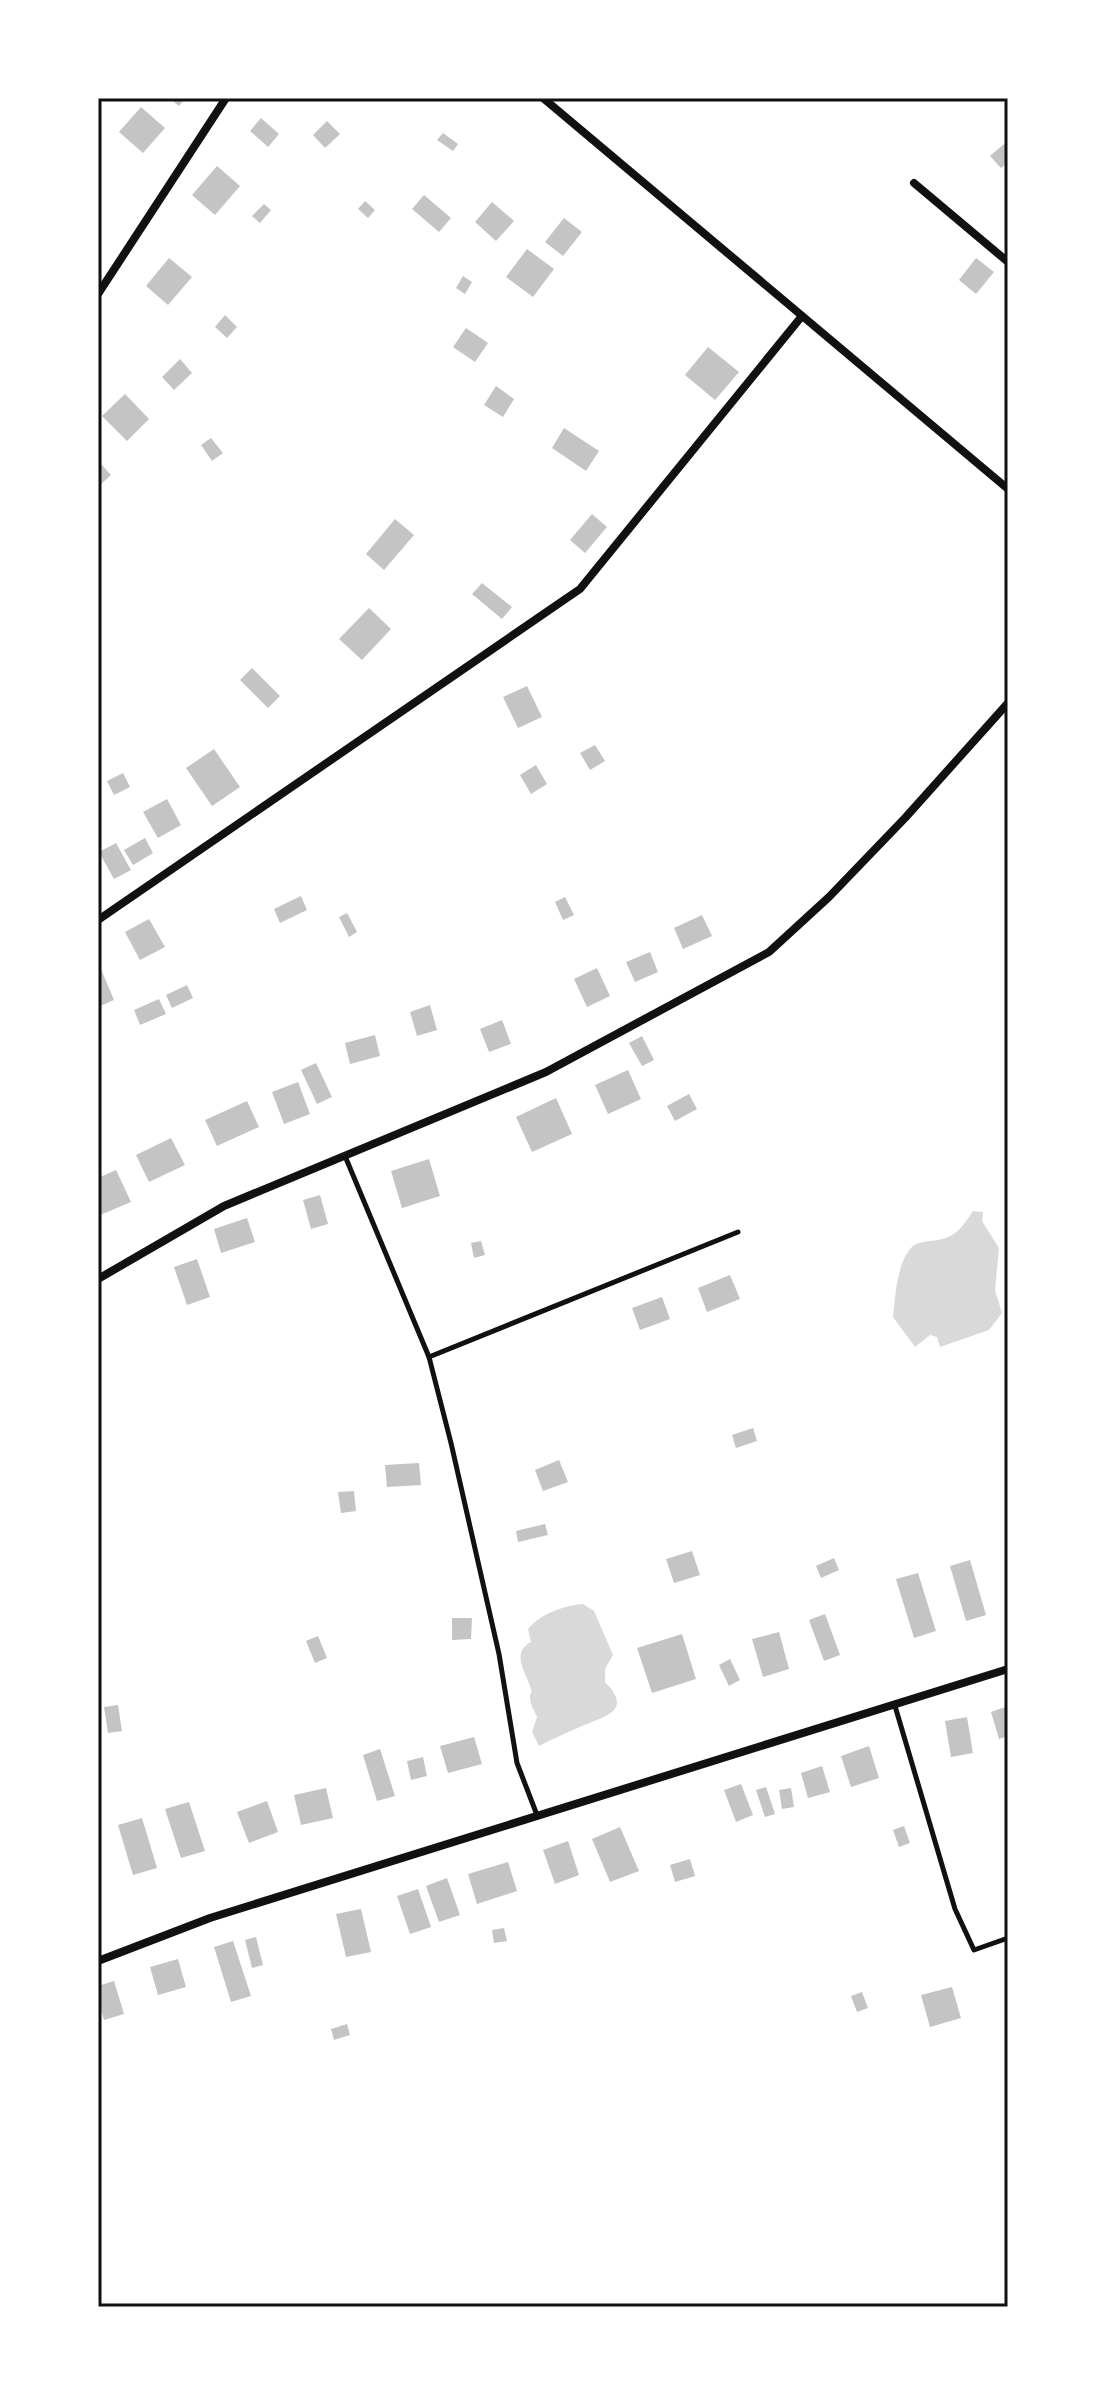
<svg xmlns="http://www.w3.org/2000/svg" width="1106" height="2405" font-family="Manrope,sans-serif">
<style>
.water{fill:#d9d9d9}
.building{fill:#c4c4c4}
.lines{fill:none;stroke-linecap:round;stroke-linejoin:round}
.service{stroke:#111;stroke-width:5}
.minor{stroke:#111;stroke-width:8}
.neatline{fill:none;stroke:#111;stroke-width:3}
</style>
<rect width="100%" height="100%" fill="#fff"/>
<g class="water">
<path d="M973 1211 983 1212 982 1221 999 1248 995 1290 1002 1313 989 1330 940 1347 937 1337 930 1335 915 1347 893 1317C895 1298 897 1260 913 1246 918 1242 924 1242 930 1241 955 1239 961 1229 973 1211Z"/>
<path d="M583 1604 594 1611 613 1655 605 1669V1682C634 1712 604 1716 580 1727 566 1733 552 1739 539 1746L532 1732 537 1717C534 1711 531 1705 530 1699 530 1690 533 1695 530 1686 525 1671 511 1652 531 1642L528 1629C540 1614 565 1605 583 1604Z"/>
</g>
<g class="building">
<polygon points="169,98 185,98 179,106"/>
<polygon points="141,107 165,128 143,153 119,132"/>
<polygon points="261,118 279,134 268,147 250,131"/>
<polygon points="327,121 340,134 325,148 313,135"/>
<polygon points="443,133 458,144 453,151 437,140"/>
<polygon points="1004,144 1008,149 1008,162 1001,168 990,156"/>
<polygon points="217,166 240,186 215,215 192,195"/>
<polygon points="424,195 451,218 439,232 412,209"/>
<polygon points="365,201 375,210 368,218 358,209"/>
<polygon points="492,202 514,221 496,241 475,222"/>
<polygon points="264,204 271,210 260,223 252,216"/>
<polygon points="564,218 582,232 563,256 545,242"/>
<polygon points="527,249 554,269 533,297 506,277"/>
<polygon points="169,258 192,277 168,305 146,286"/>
<polygon points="976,258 994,272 976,294 959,280"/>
<polygon points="463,276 472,282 465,294 456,288"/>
<polygon points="225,315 237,327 227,338 215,327"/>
<polygon points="466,328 488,343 475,362 453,347"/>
<polygon points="708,347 739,372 715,400 685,375"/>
<polygon points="180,359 192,373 174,390 162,377"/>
<polygon points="496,386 514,399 503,417 484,405"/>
<polygon points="125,394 149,419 127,441 102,416"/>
<polygon points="564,428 599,451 586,471 552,448"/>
<polygon points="211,438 223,453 212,461 201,445"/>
<polygon points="100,463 111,475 98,487 98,465"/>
<polygon points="592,514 607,527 585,553 570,540"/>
<polygon points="395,519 414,535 384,570 366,554"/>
<polygon points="482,583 512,607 502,619 472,594"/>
<polygon points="369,608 391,629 362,660 339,639"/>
<polygon points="252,668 280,696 268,708 240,680"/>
<polygon points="527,686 542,717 518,728 503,697"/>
<polygon points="595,745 605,761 590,770 580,753"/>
<polygon points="214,749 240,787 212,806 186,768"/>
<polygon points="536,765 547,784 531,794 520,775"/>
<polygon points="123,773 130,787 114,795 107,781"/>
<polygon points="167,799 181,825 158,838 143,812"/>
<polygon points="145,838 153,853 133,865 124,850"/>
<polygon points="116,843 131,870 114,879 99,852"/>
<polygon points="301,896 307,910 280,923 274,909"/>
<polygon points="565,897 574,915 563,920 555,902"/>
<polygon points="347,913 357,932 349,937 339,917"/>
<polygon points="702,915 712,936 683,949 674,928"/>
<polygon points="149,919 165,947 140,960 125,932"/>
<polygon points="650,952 658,972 635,982 626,962"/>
<polygon points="98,962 114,1000 98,1007"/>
<polygon points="597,968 610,996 587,1007 574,979"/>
<polygon points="187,985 193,998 172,1008 166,995"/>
<polygon points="159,999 166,1014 140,1025 134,1010"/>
<polygon points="430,1005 437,1030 417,1036 410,1012"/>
<polygon points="502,1020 511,1044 489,1052 480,1029"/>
<polygon points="375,1035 380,1056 350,1064 345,1043"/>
<polygon points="642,1036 654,1060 642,1066 629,1043"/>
<polygon points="316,1063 332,1097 317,1104 301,1070"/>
<polygon points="628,1070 641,1099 608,1114 595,1085"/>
<polygon points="298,1082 310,1114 284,1124 272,1092"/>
<polygon points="689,1094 697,1109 675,1121 667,1106"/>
<polygon points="556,1098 572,1134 532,1152 516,1117"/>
<polygon points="247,1101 259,1127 217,1146 205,1120"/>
<polygon points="171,1138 185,1165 149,1182 136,1155"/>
<polygon points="429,1159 440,1196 402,1208 391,1171"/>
<polygon points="116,1170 131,1202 98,1216 98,1178"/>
<polygon points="320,1195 328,1224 311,1229 303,1200"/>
<polygon points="247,1218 255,1242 221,1253 214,1229"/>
<polygon points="481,1241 485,1255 474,1258 471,1243"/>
<polygon points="197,1259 210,1297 187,1305 174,1267"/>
<polygon points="730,1275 740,1299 707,1312 698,1288"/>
<polygon points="662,1297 670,1319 640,1330 632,1308"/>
<polygon points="753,1428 757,1441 736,1448 732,1435"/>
<polygon points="559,1460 568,1482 543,1491 535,1470"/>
<polygon points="419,1463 421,1485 387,1487 385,1465"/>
<polygon points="354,1491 356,1511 341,1513 338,1492"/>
<polygon points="545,1524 548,1535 518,1542 516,1531"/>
<polygon points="692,1551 700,1575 674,1583 666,1559"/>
<polygon points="834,1558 839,1570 821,1578 816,1566"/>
<polygon points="970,1560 986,1615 966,1621 950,1566"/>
<polygon points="918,1573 936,1631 914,1638 896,1579"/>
<polygon points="825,1614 840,1655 824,1661 809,1620"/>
<polygon points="452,1618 472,1618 471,1639 452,1640"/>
<polygon points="779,1632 789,1669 763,1677 752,1639"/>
<polygon points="682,1634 696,1679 652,1693 637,1648"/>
<polygon points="318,1636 327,1658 315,1663 306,1641"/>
<polygon points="730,1659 740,1680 729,1686 719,1665"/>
<polygon points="118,1705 122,1731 108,1733 104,1707"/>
<polygon points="1008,1706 1008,1736 999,1739 991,1712"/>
<polygon points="967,1717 973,1753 951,1757 945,1721"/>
<polygon points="474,1737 482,1764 448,1773 440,1746"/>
<polygon points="869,1746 879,1778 851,1787 841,1756"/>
<polygon points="380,1749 395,1796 377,1801 363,1755"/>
<polygon points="423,1757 427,1776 411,1780 407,1761"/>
<polygon points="822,1766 830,1792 808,1798 801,1773"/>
<polygon points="741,1784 753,1815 736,1822 724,1790"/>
<polygon points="766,1787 775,1814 765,1817 756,1790"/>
<polygon points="326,1788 333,1818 301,1825 294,1795"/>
<polygon points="791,1788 794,1807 782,1809 779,1790"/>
<polygon points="267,1801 278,1832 249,1843 237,1812"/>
<polygon points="189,1802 205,1851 181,1858 165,1809"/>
<polygon points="142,1818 157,1868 133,1875 118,1825"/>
<polygon points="904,1826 910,1843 899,1847 893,1830"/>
<polygon points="620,1827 639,1871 610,1882 592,1839"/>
<polygon points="568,1841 579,1875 555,1884 543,1850"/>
<polygon points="690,1859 695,1876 675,1882 670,1865"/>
<polygon points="508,1862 517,1891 477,1904 468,1874"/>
<polygon points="447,1878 460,1915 439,1922 426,1886"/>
<polygon points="418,1889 431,1927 410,1934 397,1896"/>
<polygon points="361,1909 371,1952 346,1957 336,1914"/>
<polygon points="504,1928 507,1941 494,1943 492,1930"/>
<polygon points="256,1937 263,1965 252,1968 245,1940"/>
<polygon points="233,1941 251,1996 231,2002 214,1947"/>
<polygon points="178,1959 186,1987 158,1995 150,1967"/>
<polygon points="114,1981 124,2014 104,2020 98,2000 98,1986"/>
<polygon points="952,1987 961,2018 930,2027 921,1995"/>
<polygon points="862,1992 868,2008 857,2012 851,1996"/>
<polygon points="347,2024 350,2035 334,2040 331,2029"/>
</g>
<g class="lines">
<g class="service">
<polyline points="345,1156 429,1357 451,1443 499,1654 517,1763 537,1815"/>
<polyline points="429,1357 738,1232"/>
<polyline points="895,1706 955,1909 974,1950 1008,1938"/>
</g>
<g class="minor">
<polyline points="543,98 1008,489"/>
<polyline points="914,183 1008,262"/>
<polyline points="98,294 226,98"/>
<polyline points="98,920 580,589 802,316"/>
<polyline points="98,1279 224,1206 546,1072 769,952 829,897 905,818 1008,703"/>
<polyline points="98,1961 210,1918 1008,1669"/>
</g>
</g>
<rect width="1106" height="2405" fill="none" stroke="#ffffff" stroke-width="200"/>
<rect x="100" y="100" width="906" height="2205" class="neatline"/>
</svg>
